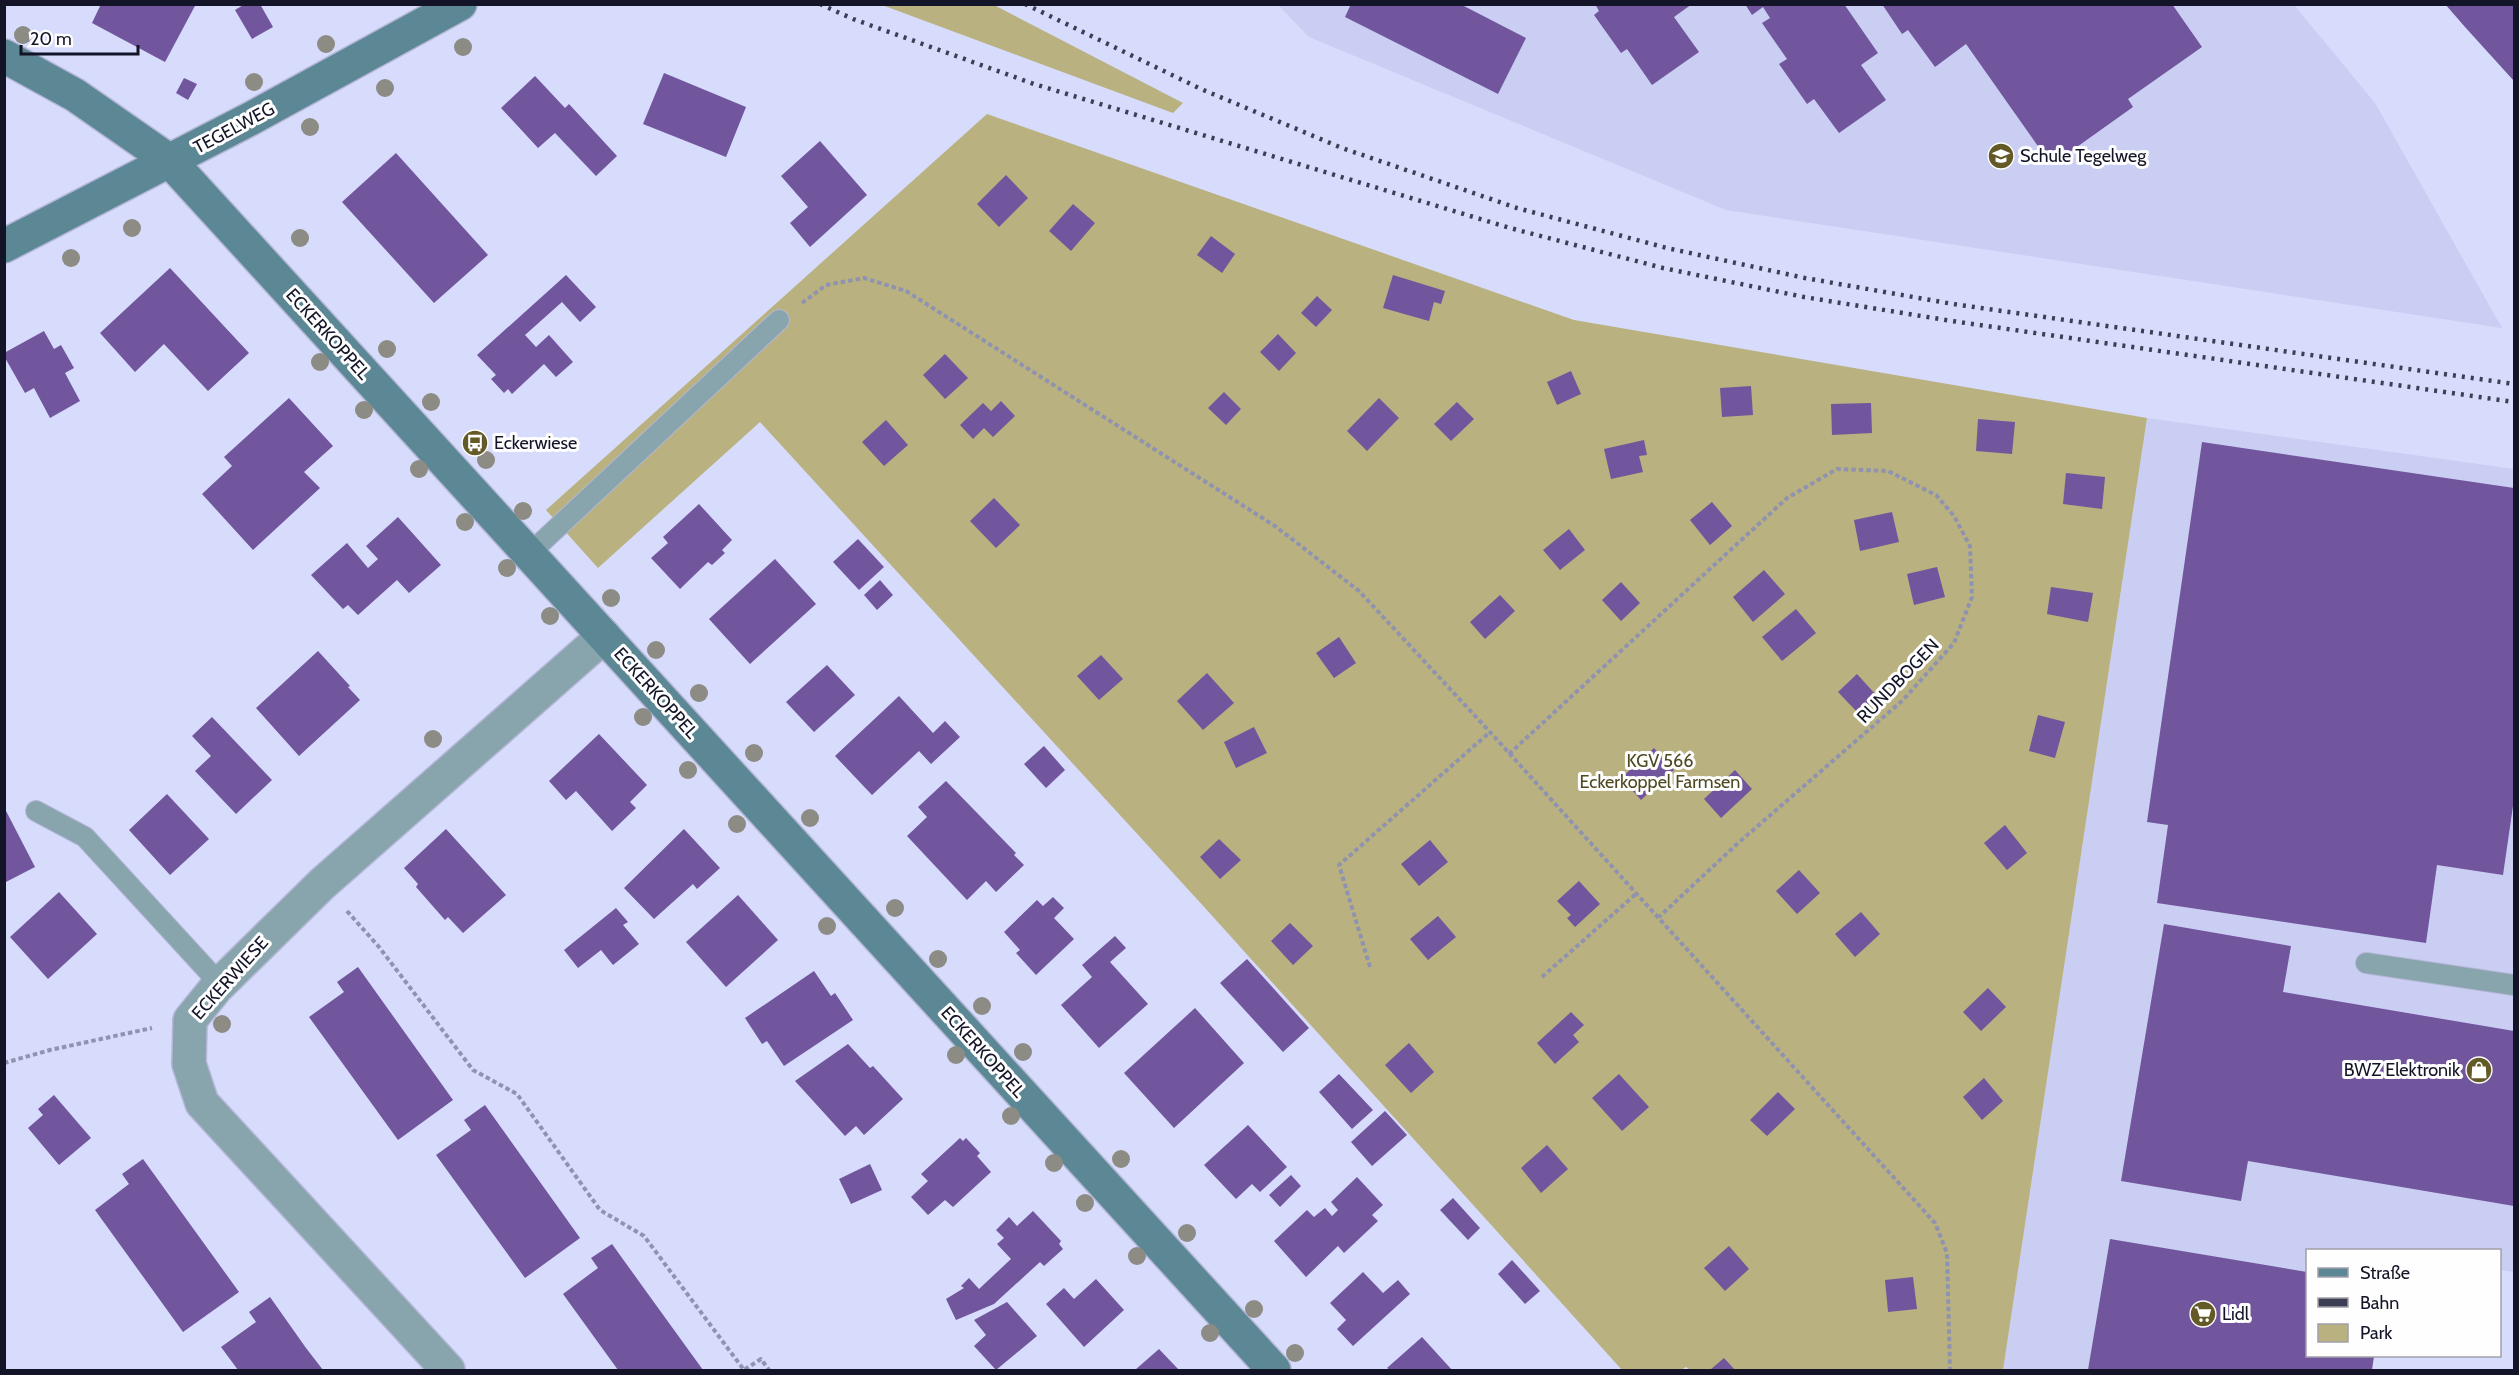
<svg xmlns="http://www.w3.org/2000/svg" width="2519" height="1375" font-family="Cabin,sans-serif">
<style>
.built{fill:#cacef3}
.green{fill:#b9b17f}
.building{fill:#71559d}
.lines{fill:none;stroke-linecap:round;stroke-linejoin:round}
.lane-casing{stroke:#b4b7d6;stroke-width:22}
.street-casing{stroke:#b4b7d6;stroke-width:36}
.secondary-casing{stroke:#b4b7d6;stroke-width:36}
.path{stroke:#9093af;stroke-width:4;stroke-dasharray:4.5 3;stroke-linecap:butt}
.lane{stroke:#88a4ad;stroke-width:20}
.street{stroke:#88a4ad;stroke-width:33}
.secondary{stroke:#5c8795;stroke-width:33}
.rail{stroke:#3c3e53;stroke-width:4.5;stroke-dasharray:3 6;stroke-linecap:butt}
.tree{fill:#8c8b84}
.labels{text-anchor:middle;stroke-width:6;stroke-linejoin:round;paint-order:stroke}
.street-label{font-size:18px;fill:#131427;stroke:#fefefe}
.poi-label{font-size:18px;fill:#131427;stroke:#fefefe;text-anchor:start}
.park-label{font-size:18px;fill:#4f4922;stroke:#fefefe}
</style>
<rect width="100%" height="100%" fill="#d7dbfc"/>
<g class="built">
<polygon points="1278,5 2294,5 2375,103 2502,328 1726,210 1309,37"/>
<polygon points="2147,418 2514,469 2514,1272 2500,1270 2500,1250 2308,1250 2308,1356 2374,1356 2372,1370 2003,1370"/>
</g>
<g class="green">
<polygon points="882,5 994,5 1183,103 1173,113"/>
<polygon points="987,114 1574,320 2147,418 2003,1370 1690,1370 1686,1367 1681,1370 1622,1370 1206,909 760,422 598,568 546,510"/>
</g>
<g class="building">
<polygon points="101,4 196,4 165,62 92,23"/>
<polygon points="245,4 260,4 273,27 252,39 235,10"/>
<polygon points="1351,4 1460,4 1526,38 1498,94 1345,17"/>
<polygon points="1595,4 1692,4 1674,17 1699,52 1652,85 1627,49 1621,53 1594,15 1599,11"/>
<polygon points="1745,4 1844,4 1878,53 1861,65 1886,100 1839,133 1814,99 1807,104 1779,64 1787,59 1762,23 1770,18 1763,7 1752,15"/>
<polygon points="1882,4 2172,4 2202,47 2128,99 2133,107 2067,154 2063,147 2047,159 1966,44 1935,67 1908,30 1902,34"/>
<polygon points="2445,4 2514,4 2514,81 2465,27"/>
<polygon points="664,73 746,107 726,157 643,124"/>
<polygon points="535,76 565,108 569,104 617,156 596,176 555,133 538,148 501,108"/>
<polygon points="184,78 197,84 188,100 176,93"/>
<polygon points="820,141 867,195 810,247 790,223 808,207 781,176"/>
<polygon points="396,153 488,255 434,303 342,202"/>
<polygon points="1006,175 1028,198 999,227 977,204"/>
<polygon points="1073,204 1095,223 1071,251 1049,231"/>
<polygon points="1211,236 1235,254 1222,273 1197,255"/>
<polygon points="170,268 249,353 208,391 164,344 135,372 100,333"/>
<polygon points="566,275 596,307 580,322 562,302 525,335 536,347 549,335 573,362 556,377 544,364 512,394 508,389 504,393 491,379 496,375 477,355"/>
<polygon points="1393,275 1445,291 1441,304 1434,302 1429,321 1383,308"/>
<polygon points="1317,296 1332,310 1316,327 1301,313"/>
<polygon points="44,331 54,349 61,345 74,368 65,373 80,401 50,418 34,388 25,393 4,356 4,353"/>
<polygon points="1278,334 1296,353 1279,371 1260,352"/>
<polygon points="945,354 968,378 945,399 923,375"/>
<polygon points="1571,371 1581,394 1557,405 1547,382"/>
<polygon points="1751,386 1753,415 1722,417 1720,388"/>
<polygon points="1224,392 1241,409 1226,425 1208,408"/>
<polygon points="289,398 333,446 304,472 320,488 253,550 202,494 232,466 224,457"/>
<polygon points="1379,398 1399,418 1367,451 1347,431"/>
<polygon points="1001,401 1015,416 993,437 984,428 973,439 960,425 983,403 991,411"/>
<polygon points="1457,402 1474,419 1451,441 1434,424"/>
<polygon points="1871,403 1872,433 1832,435 1831,404"/>
<polygon points="1978,419 2015,422 2012,454 1976,451"/>
<polygon points="886,420 908,445 884,466 862,442"/>
<polygon points="1644,440 1647,455 1639,456 1643,472 1611,479 1604,449"/>
<polygon points="2202,442 2514,488 2514,799 2503,875 2437,865 2426,943 2157,903 2168,825 2147,822"/>
<polygon points="2066,473 2105,477 2102,509 2063,504"/>
<polygon points="994,498 1020,525 996,548 970,521"/>
<polygon points="1712,502 1732,526 1710,545 1690,520"/>
<polygon points="699,504 732,540 722,550 725,553 712,565 708,562 680,589 651,558 668,543 663,537"/>
<polygon points="1892,512 1899,542 1860,551 1854,520"/>
<polygon points="398,517 441,565 409,593 397,580 358,615 348,605 343,609 311,575 347,543 368,568 378,559 366,546"/>
<polygon points="1569,529 1585,550 1560,570 1543,550"/>
<polygon points="858,539 884,567 859,590 833,562"/>
<polygon points="775,559 816,604 750,664 709,619"/>
<polygon points="1937,567 1945,597 1914,605 1907,574"/>
<polygon points="1764,570 1785,594 1753,622 1733,597"/>
<polygon points="880,580 893,595 877,610 864,595"/>
<polygon points="1621,582 1640,603 1621,621 1602,600"/>
<polygon points="2051,587 2093,593 2088,622 2047,614"/>
<polygon points="1500,595 1515,611 1485,639 1470,622"/>
<polygon points="1796,609 1816,633 1782,661 1762,637"/>
<polygon points="1339,637 1356,663 1334,678 1316,653"/>
<polygon points="318,651 350,686 348,687 360,700 299,756 256,708"/>
<polygon points="1101,655 1123,679 1099,700 1077,676"/>
<polygon points="827,665 855,695 814,732 786,702"/>
<polygon points="1207,673 1234,703 1203,730 1177,701"/>
<polygon points="1857,674 1877,696 1859,714 1838,692"/>
<polygon points="899,696 933,733 945,721 960,737 931,764 919,751 872,795 835,756"/>
<polygon points="2038,715 2065,722 2055,758 2029,751"/>
<polygon points="212,717 272,780 236,814 195,771 211,756 192,736"/>
<polygon points="1254,727 1267,753 1236,768 1224,742"/>
<polygon points="599,734 647,785 630,802 636,808 612,831 576,791 566,800 549,781"/>
<polygon points="1044,746 1065,770 1046,788 1024,764"/>
<polygon points="1654,748 1674,770 1641,800 1621,778"/>
<polygon points="1735,770 1752,789 1721,818 1704,799"/>
<polygon points="946,781 1016,853 1014,855 1024,865 996,892 986,881 967,900 907,836 927,817 918,807"/>
<polygon points="167,794 209,839 170,875 129,830"/>
<polygon points="4,807 35,867 4,883"/>
<polygon points="2005,825 2027,853 2007,870 1984,843"/>
<polygon points="446,829 506,895 463,933 448,917 445,920 416,887 418,884 404,868"/>
<polygon points="684,829 720,868 697,889 693,884 654,919 624,888"/>
<polygon points="1219,839 1241,860 1220,879 1200,857"/>
<polygon points="1430,840 1448,862 1419,886 1401,864"/>
<polygon points="1799,870 1820,893 1797,914 1776,891"/>
<polygon points="1579,881 1600,904 1575,927 1567,918 1571,915 1557,901"/>
<polygon points="59,892 97,934 48,979 10,937"/>
<polygon points="738,895 778,940 726,987 686,942"/>
<polygon points="1053,897 1064,908 1054,918 1074,939 1036,975 1016,953 1020,950 1004,932 1037,900 1043,906"/>
<polygon points="616,908 628,922 623,925 639,944 613,965 601,950 578,968 564,950"/>
<polygon points="1861,912 1880,934 1855,957 1835,934"/>
<polygon points="1438,916 1456,937 1428,960 1410,939"/>
<polygon points="1290,923 1313,946 1293,965 1271,941"/>
<polygon points="2164,924 2291,946 2283,992 2514,1031 2514,1206 2248,1161 2241,1201 2121,1181"/>
<polygon points="1115,936 1126,948 1110,962 1148,1004 1099,1048 1061,1005 1092,977 1082,965"/>
<polygon points="1247,959 1309,1028 1283,1052 1220,983"/>
<polygon points="358,967 453,1100 398,1140 309,1017 344,992 337,982"/>
<polygon points="814,971 831,996 835,993 853,1020 784,1066 767,1041 762,1044 745,1018"/>
<polygon points="1988,988 2006,1007 1981,1031 1963,1012"/>
<polygon points="1195,1008 1244,1063 1174,1128 1124,1073"/>
<polygon points="1571,1012 1584,1025 1573,1035 1579,1042 1555,1064 1537,1043"/>
<polygon points="1409,1043 1434,1072 1411,1093 1385,1065"/>
<polygon points="848,1044 870,1068 873,1066 903,1099 864,1135 856,1126 845,1136 795,1081"/>
<polygon points="1339,1074 1373,1110 1352,1129 1319,1092"/>
<polygon points="1619,1074 1649,1107 1622,1131 1592,1098"/>
<polygon points="1984,1078 2003,1101 1982,1120 1963,1097"/>
<polygon points="1778,1092 1795,1109 1767,1136 1750,1120"/>
<polygon points="54,1095 91,1138 59,1165 28,1128 43,1115 38,1109"/>
<polygon points="485,1105 580,1238 525,1278 436,1155 471,1130 464,1120"/>
<polygon points="1385,1111 1407,1135 1372,1166 1351,1142"/>
<polygon points="1248,1125 1287,1167 1260,1192 1252,1184 1236,1199 1204,1165"/>
<polygon points="960,1138 963,1141 966,1138 980,1153 977,1156 991,1172 953,1207 945,1200 928,1215 911,1197 928,1181 921,1174"/>
<polygon points="1547,1145 1568,1169 1541,1193 1521,1168"/>
<polygon points="143,1159 239,1292 183,1332 95,1210 129,1184 122,1174"/>
<polygon points="870,1164 882,1190 851,1204 839,1179"/>
<polygon points="1291,1175 1301,1186 1280,1207 1269,1195"/>
<polygon points="1357,1177 1383,1205 1372,1215 1378,1221 1344,1253 1338,1246 1306,1277 1274,1241 1307,1210 1314,1217 1325,1208 1332,1216 1338,1210 1331,1202"/>
<polygon points="1453,1198 1480,1228 1468,1240 1440,1210"/>
<polygon points="1033,1211 1061,1241 1059,1244 1063,1249 1044,1266 1040,1262 994,1304 956,1320 946,1299 964,1288 961,1286 969,1278 979,1289 1011,1259 997,1244 1004,1238 996,1230 1009,1217 1017,1226"/>
<polygon points="2110,1239 2307,1272 2307,1356 2374,1356 2372,1370 2088,1370"/>
<polygon points="612,1244 648,1294 703,1370 618,1370 563,1294 598,1268 591,1258"/>
<polygon points="1729,1246 1749,1269 1725,1291 1704,1268"/>
<polygon points="1512,1260 1540,1291 1525,1304 1498,1274"/>
<polygon points="1363,1272 1383,1293 1398,1280 1410,1294 1353,1346 1337,1329 1346,1320 1330,1303"/>
<polygon points="1913,1277 1917,1309 1888,1312 1885,1280"/>
<polygon points="1096,1279 1124,1310 1084,1347 1046,1304 1064,1288 1074,1299"/>
<polygon points="270,1297 306,1348 323,1370 238,1370 221,1347 256,1322 249,1312"/>
<polygon points="1007,1302 1037,1336 996,1370 974,1346 986,1335 974,1320"/>
<polygon points="1422,1337 1452,1370 1390,1370 1387,1368"/>
<polygon points="1159,1349 1179,1370 1135,1370"/>
<polygon points="1724,1358 1735,1370 1710,1370"/>
</g>
<g class="lines">
<defs>
<g id="lane">
<polyline points="529,554 779,320"/>
<polyline points="36,811 85,837 220,984"/>
<polyline points="2366,963 2514,985"/>
</g>
<polyline id="street" points="448,1370 202,1103 189,1064 190,1020 216,988 322,884 604,636"/>
<g id="secondary">
<polyline points="4,56 75,95 170,161 1274,1370"/>
<polyline points="4,246 250,119 460,4"/>
</g>
</defs>
<use href="#lane" class="lane-casing"/>
<use href="#street" class="street-casing"/>
<use href="#secondary" class="secondary-casing"/>
<g class="path">
<polyline points="802,303 826,285 864,278 906,291 1275,526 1359,591 1490,732 1935,1223 1947,1253 1950,1370"/>
<polyline points="1509,754 1787,498 1837,469 1888,471 1936,495 1954,516 1970,546 1972,597 1954,643 1903,700 1737,844 1659,917"/>
<polyline points="347,911 379,947 473,1070 517,1094 600,1210 644,1236 744,1370 761,1359 769,1370"/>
<polyline points="1370,967 1339,865 1490,732"/>
<polyline points="1542,977 1637,893"/>
<polyline points="4,1063 50,1050 152,1028"/>
</g>
<use href="#lane" class="lane"/>
<use href="#street" class="street"/>
<use href="#secondary" class="secondary"/>
<g class="rail">
<polyline points="820,4 853,19 1034,84 1510,228 1663,268 1804,297 1952,321 2514,402"/>
<polyline points="1025,4 1201,89 1342,148 1517,208 1667,248 1805,278 1953,304 2514,384"/>
</g>
</g>
<g class="tree">
<circle cx="23" cy="35" r="9"/>
<circle cx="326" cy="44" r="9"/>
<circle cx="463" cy="47" r="9"/>
<circle cx="254" cy="82" r="9"/>
<circle cx="385" cy="88" r="9"/>
<circle cx="310" cy="127" r="9"/>
<circle cx="132" cy="228" r="9"/>
<circle cx="300" cy="238" r="9"/>
<circle cx="71" cy="258" r="9"/>
<circle cx="387" cy="349" r="9"/>
<circle cx="320" cy="362" r="9"/>
<circle cx="431" cy="402" r="9"/>
<circle cx="364" cy="410" r="9"/>
<circle cx="486" cy="460" r="9"/>
<circle cx="419" cy="469" r="9"/>
<circle cx="523" cy="511" r="9"/>
<circle cx="465" cy="522" r="9"/>
<circle cx="507" cy="568" r="9"/>
<circle cx="611" cy="598" r="9"/>
<circle cx="550" cy="616" r="9"/>
<circle cx="656" cy="650" r="9"/>
<circle cx="699" cy="693" r="9"/>
<circle cx="643" cy="717" r="9"/>
<circle cx="433" cy="739" r="9"/>
<circle cx="754" cy="753" r="9"/>
<circle cx="688" cy="770" r="9"/>
<circle cx="810" cy="818" r="9"/>
<circle cx="737" cy="824" r="9"/>
<circle cx="895" cy="908" r="9"/>
<circle cx="827" cy="926" r="9"/>
<circle cx="938" cy="959" r="9"/>
<circle cx="982" cy="1006" r="9"/>
<circle cx="222" cy="1024" r="9"/>
<circle cx="1023" cy="1052" r="9"/>
<circle cx="956" cy="1055" r="9"/>
<circle cx="1011" cy="1116" r="9"/>
<circle cx="1121" cy="1159" r="9"/>
<circle cx="1054" cy="1163" r="9"/>
<circle cx="1085" cy="1203" r="9"/>
<circle cx="1187" cy="1233" r="9"/>
<circle cx="1137" cy="1256" r="9"/>
<circle cx="1254" cy="1309" r="9"/>
<circle cx="1210" cy="1333" r="9"/>
<circle cx="1295" cy="1353" r="9"/>
</g>
<defs>
<symbol id="school-disc" viewBox="-11 -11 22 22"><circle r="9.5" fill="#635a27" stroke="#fefefe"/><path d="M0-5L7-2L0 1L-7-2ZM-4 1L0 2.5L4 1V4Q0 6-4 4Z" fill="#fff"/></symbol>
<symbol id="bus-disc" viewBox="-11 -11 22 22"><circle r="9.5" fill="#635a27" stroke="#fefefe"/><path d="M-5-6H5V4H4V6H2V4H-2V6H-4V4H-5ZM-3.5-4V0h7V-4ZM-3.5 1.2v1.5H-2V1.2ZM2 1.2v1.5H3.5V1.2Z" fill="#fff"/></symbol>
<symbol id="shop-disc" viewBox="-11 -11 22 22"><circle r="9.5" fill="#635a27" stroke="#fefefe"/><path d="M-5-2.5h2.3a2.7 3.5 0 0 1 5.4 0H5L5.5 6h-11ZM-1.5-2.5h3a1.5 2.3 0 0 0-3 0Z" fill="#fff"/></symbol>
<symbol id="supermarket-disc" viewBox="-11 -11 22 22"><circle r="9.5" fill="#635a27" stroke="#fefefe"/><path d="M-6-5.5h2.5l.6 2H6L4.5 2H-2.5L-4.4-4H-6ZM-1.5 3.2a1.3 1.3 0 1 0 .1 0ZM3 3.2a1.3 1.3 0 1 0 .1 0Z" fill="#fff"/></symbol>
</defs>
<g fill-rule="evenodd">
<use href="#school-disc" x="1986" y="141" width="30" height="30"/>
<use href="#bus-disc" x="460" y="428" width="30" height="30"/>
<use href="#shop-disc" x="2464" y="1055" width="30" height="30"/>
<use href="#supermarket-disc" x="2188" y="1299" width="30" height="30"/>
</g>
<g class="labels">
<g class="street-label">
<text transform="translate(234 128) rotate(-28)" y="6">TEGELWEG</text>
<text transform="translate(328 334) rotate(48)" y="6">ECKERKOPPEL</text>
<text transform="translate(1898 681) rotate(-46)" y="6">RUNDBOGEN</text>
<text transform="translate(656 693) rotate(48)" y="6">ECKERKOPPEL</text>
<text transform="translate(230 978) rotate(-48)" y="6">ECKERWIESE</text>
<text transform="translate(983 1052) rotate(48)" y="6">ECKERKOPPEL</text>
</g>
<g class="poi-label">
<text x="2020" y="162">Schule Tegelweg</text>
<text x="494" y="449">Eckerwiese</text>
<text x="2460" y="1076" text-anchor="end">BWZ Elektronik</text>
<text x="2222" y="1320">Lidl</text>
</g>
<g class="park-label">
<text x="1660" y="767">KGV 566<tspan x="1660" dy="21">Eckerkoppel Farmsen</tspan></text>
</g>
</g>
<rect width="2519" height="1375" fill="none" stroke="#131427" stroke-width="12"/>
<rect x="2306" y="1249" width="195" height="108" fill="#fefefe" stroke="#a0a0a8" stroke-width="1.5"/>
<rect x="2318" y="1268" width="30" height="9" fill="#5c8795" stroke="#a0a0a8" stroke-width="1.5"/>
<text x="2360" y="1279" font-size="18" fill="#131427">Straße</text>
<rect x="2318" y="1298" width="30" height="9" fill="#3c3e53" stroke="#a0a0a8" stroke-width="1.5"/>
<text x="2360" y="1309" font-size="18" fill="#131427">Bahn</text>
<rect x="2318" y="1324" width="30" height="18" fill="#b9b17f" stroke="#a0a0a8" stroke-width="1.5"/>
<text x="2360" y="1339" font-size="18" fill="#131427">Park</text>
<path d="M21 45v9h117v-9" fill="none" stroke="#131427" stroke-width="3"/>
<text x="30" y="45" font-size="18" fill="#131427" stroke="#fefefe" stroke-width="4.5" paint-order="stroke">20 m</text>
</svg>
